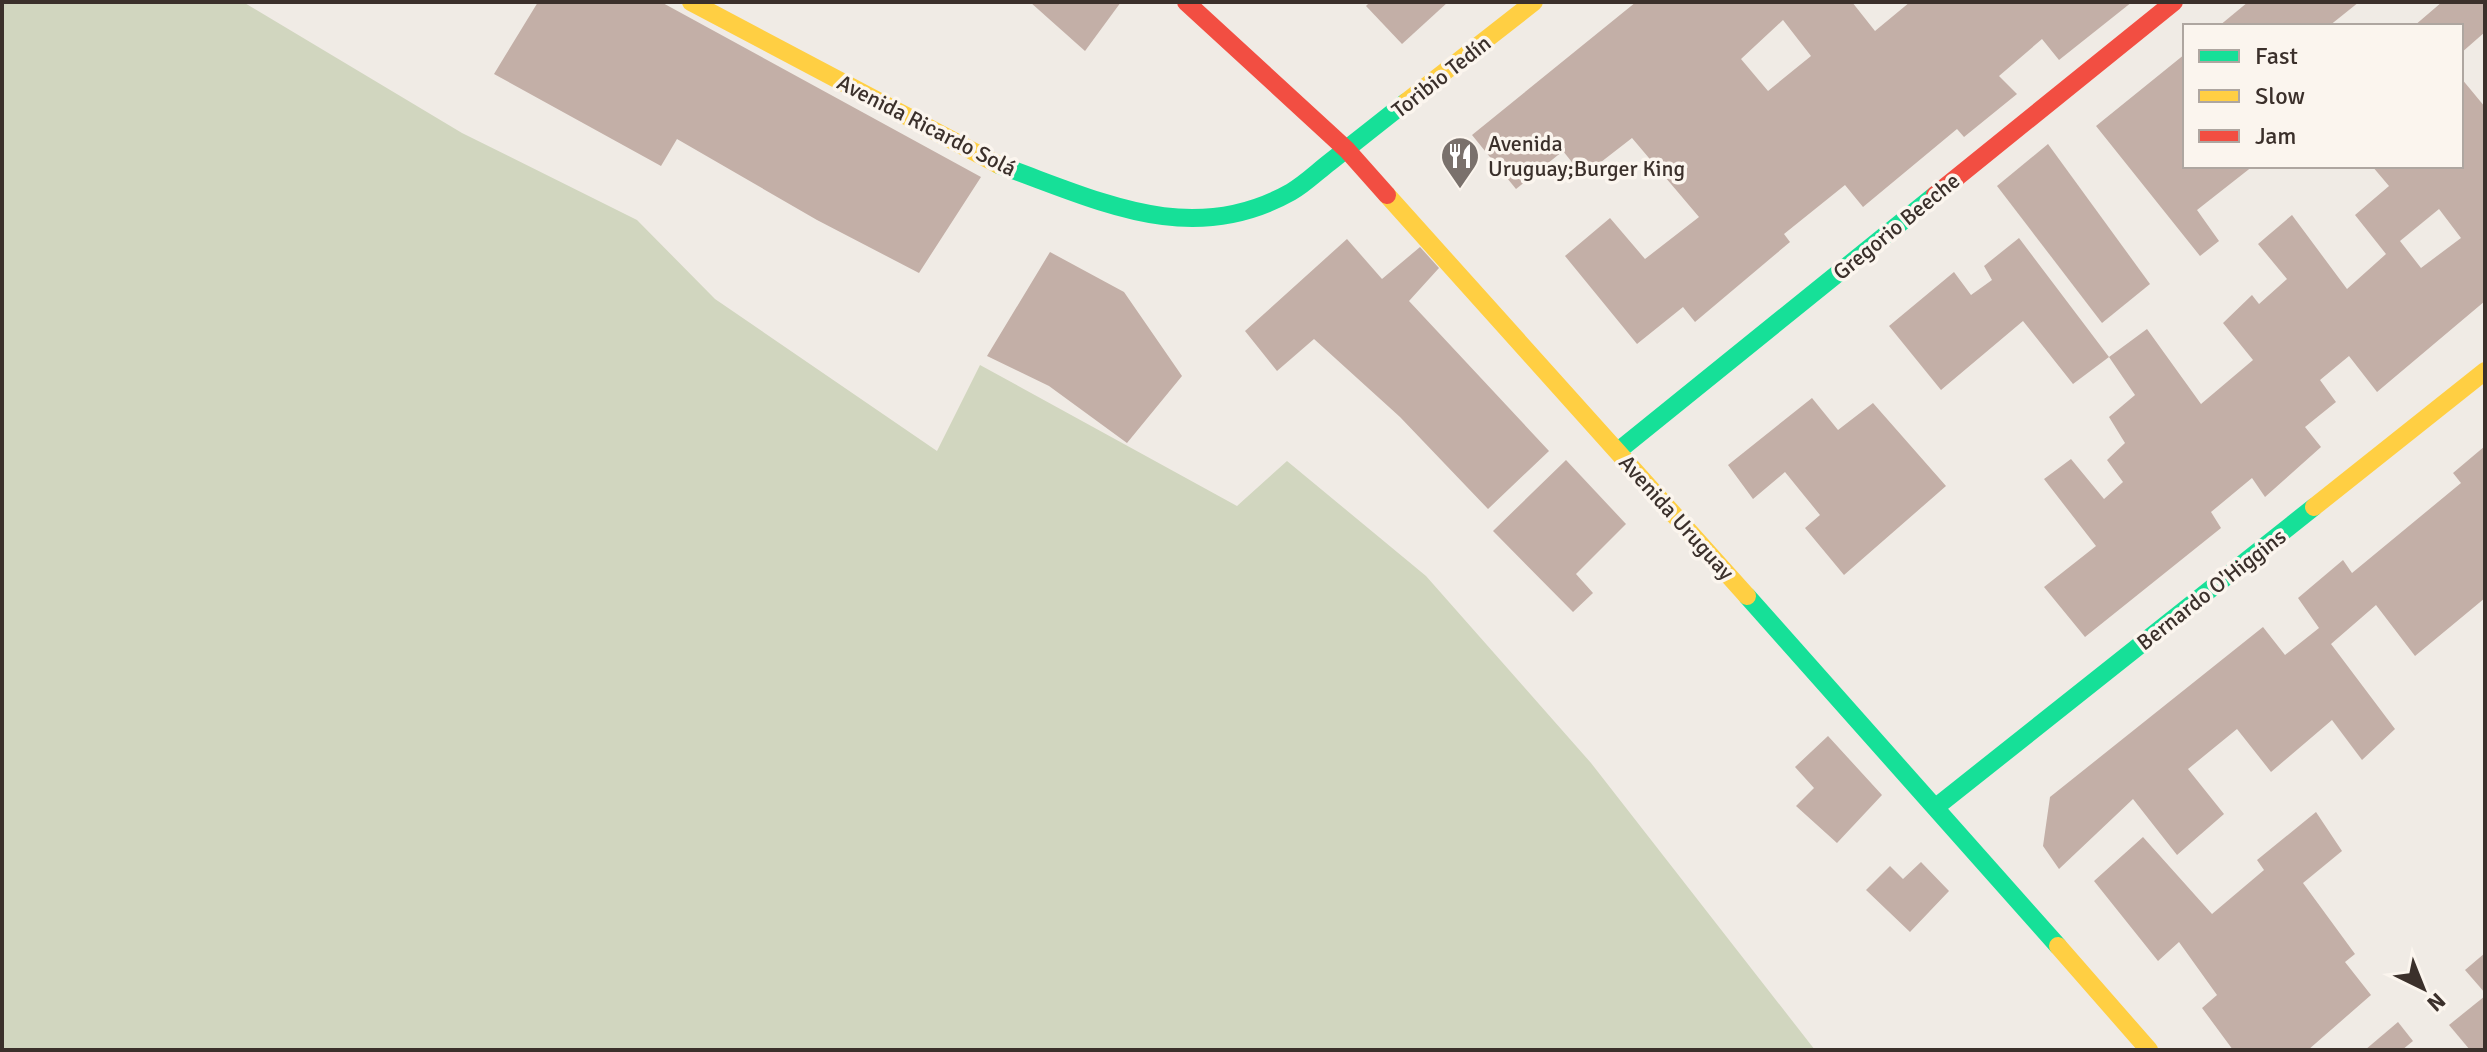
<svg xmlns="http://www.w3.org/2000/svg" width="2487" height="1052" font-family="Signika,sans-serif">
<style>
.green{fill:#d1d6bf}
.building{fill:#c3afa7;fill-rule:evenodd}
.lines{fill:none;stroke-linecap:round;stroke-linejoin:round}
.fast{stroke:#16e098;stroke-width:18}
.slow{stroke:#ffcf43;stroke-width:18}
.jam{stroke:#f24e42;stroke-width:18}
.labels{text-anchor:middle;stroke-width:7;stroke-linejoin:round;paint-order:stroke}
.street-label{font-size:22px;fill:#3b302b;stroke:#fbf5ee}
.poi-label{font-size:22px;fill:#3b302b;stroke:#fbf5ee;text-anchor:start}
</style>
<rect width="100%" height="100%" fill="#f0ebe5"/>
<polygon class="green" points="2,2 243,2 462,133 637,220 715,299 937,451 980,365 1237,506 1287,461 1426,576 1591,763 1815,1050 2,1050"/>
<g class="building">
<polygon points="538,2 661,2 981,177 919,273 817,220 677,139 661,166 494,74"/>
<polygon points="1030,2 1121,2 1085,51"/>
<polygon points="1370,2 1448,2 1402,44 1366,6"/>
<path d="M1636 2 1696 4 1852 2 1875 31 1910 2H2132L2059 60 2042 39 1999 76 2017 94 1964 137 1957 129 1863 207 1845 185 1784 234 1790 242 1695 322 1683 307 1637 344 1565 256 1610 218 1645 259 1699 217 1632 138 1583 176 1563 151 1516 189 1472 135ZM1783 20 1811 56 1768 91 1741 59Z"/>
<polygon points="2248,2 2359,2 2329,26 2219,26"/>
<polygon points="2442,2 2485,2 2485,32 2461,53 2461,26 2414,26"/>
<polygon points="2185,54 2185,166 2253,166 2197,210 2219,241 2200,256 2096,126"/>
<path d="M2461 78 2485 107V301L2377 392 2349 356 2320 380 2336 402 2305 427 2321 447 2265 497 2252 478 2211 512 2221 528 2085 637 2044 587 2096 546 2044 479 2071 459 2104 499 2123 482 2107 460 2125 443 2109 417 2135 395 2109 357 2147 329 2201 404 2253 360 2223 323 2252 295 2259 304 2287 279 2258 244 2292 215 2347 289 2386 254 2355 215 2389 186 2372 166H2461ZM2439 209 2461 238 2421 268 2400 241Z"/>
<polygon points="2048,144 2150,284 2102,323 1997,186"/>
<polygon points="2019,238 2109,357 2073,384 2023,321 1941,390 1889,326 1954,272 1971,295 1992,280 1984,266"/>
<polygon points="1347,239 1382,279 1420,247 1439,268 1409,301 1549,451 1488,509 1400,417 1314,339 1277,371 1245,331"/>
<polygon points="1050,252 1124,292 1182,376 1127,443 1049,386 987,356"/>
<polygon points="1812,398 1838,430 1873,403 1946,486 1844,575 1805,528 1820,515 1785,472 1753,499 1728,465"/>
<polygon points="2485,446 2485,598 2415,656 2376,605 2331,644 2395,729 2362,760 2332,720 2271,772 2237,729 2188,769 2224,814 2177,855 2133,799 2059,869 2043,846 2050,797 2263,627 2285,655 2319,628 2298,598 2343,560 2352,573 2461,483 2453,473"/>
<polygon points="1566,460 1626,524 1576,574 1593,593 1573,612 1493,531"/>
<polygon points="1828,736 1882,795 1837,843 1796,806 1814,788 1795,767"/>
<polygon points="2316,812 2342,851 2303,883 2355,954 2345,962 2371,995 2308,1050 2233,1050 2202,1008 2217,995 2179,942 2158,961 2094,881 2143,837 2212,914 2264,870 2257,860"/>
<polygon points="1921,862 1949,891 1910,932 1866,890 1890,866 1903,879"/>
<polygon points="2485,953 2485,993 2465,970"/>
<polygon points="2485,996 2485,1049 2470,1050 2449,1025"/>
<polygon points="2398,1022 2413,1041 2402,1050 2365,1050"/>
</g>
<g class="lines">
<g class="fast">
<path d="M999 165C1098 200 1190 249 1291 192 1305 184 1317 172 1330 162 1355 142 1381 122 1406 102"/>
<polyline points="1618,451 1935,195"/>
<polyline points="1747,596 2058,946"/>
<polyline points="1936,807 2314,507"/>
</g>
<g class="slow">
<polyline points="691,2 999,165"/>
<polyline points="1406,102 1534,2"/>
<polyline points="1387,195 1747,596"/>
<polyline points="2314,507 2485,371"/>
<polyline points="2058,946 2149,1050"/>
</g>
<g class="jam">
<polyline points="1186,2 1347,150 1387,195"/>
<polyline points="1935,195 2174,2"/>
</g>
</g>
<defs>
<symbol id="restaurant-pin" viewBox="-11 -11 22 30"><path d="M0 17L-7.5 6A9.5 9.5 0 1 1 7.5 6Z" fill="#7a716c" stroke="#fbf5ee"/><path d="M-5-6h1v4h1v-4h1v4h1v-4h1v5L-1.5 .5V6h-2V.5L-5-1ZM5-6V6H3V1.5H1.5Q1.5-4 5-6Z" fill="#fff"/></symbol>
</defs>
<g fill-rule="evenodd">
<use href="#restaurant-pin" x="1438" y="134" width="44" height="60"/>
</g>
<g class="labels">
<g class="street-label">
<text transform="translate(1441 76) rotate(-38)" y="8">Toribio Tedín</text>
<text transform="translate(927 125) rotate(27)" y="8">Avenida Ricardo Solá</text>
<text transform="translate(1896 226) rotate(-39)" y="8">Gregorio Beeche</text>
<text transform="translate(1677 517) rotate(48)" y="8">Avenida Uruguay</text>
<text transform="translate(2211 589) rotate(-38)" y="8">Bernardo O'Higgins</text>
</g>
<g class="poi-label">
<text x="1488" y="151">Avenida<tspan x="1488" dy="25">Uruguay;Burger King</tspan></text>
</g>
</g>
<rect width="2487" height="1052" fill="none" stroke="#3b302b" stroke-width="8"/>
<rect x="2183" y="24" width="280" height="144" fill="#fbf5ee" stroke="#aea6a0" stroke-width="2"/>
<rect x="2199" y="50" width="40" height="12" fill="#16e098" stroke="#aea6a0" stroke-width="2"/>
<text x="2255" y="64" font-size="24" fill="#3b302b">Fast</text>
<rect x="2199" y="90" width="40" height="12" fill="#ffcf43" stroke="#aea6a0" stroke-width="2"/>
<text x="2255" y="104" font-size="24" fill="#3b302b">Slow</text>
<rect x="2199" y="130" width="40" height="12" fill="#f24e42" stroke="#aea6a0" stroke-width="2"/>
<text x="2255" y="144" font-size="24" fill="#3b302b">Jam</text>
<g transform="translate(2423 988) rotate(137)" stroke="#fbf5ee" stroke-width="6" paint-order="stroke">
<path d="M0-6L14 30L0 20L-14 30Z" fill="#3b302b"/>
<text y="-12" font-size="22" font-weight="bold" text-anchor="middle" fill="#3b302b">N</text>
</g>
</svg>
